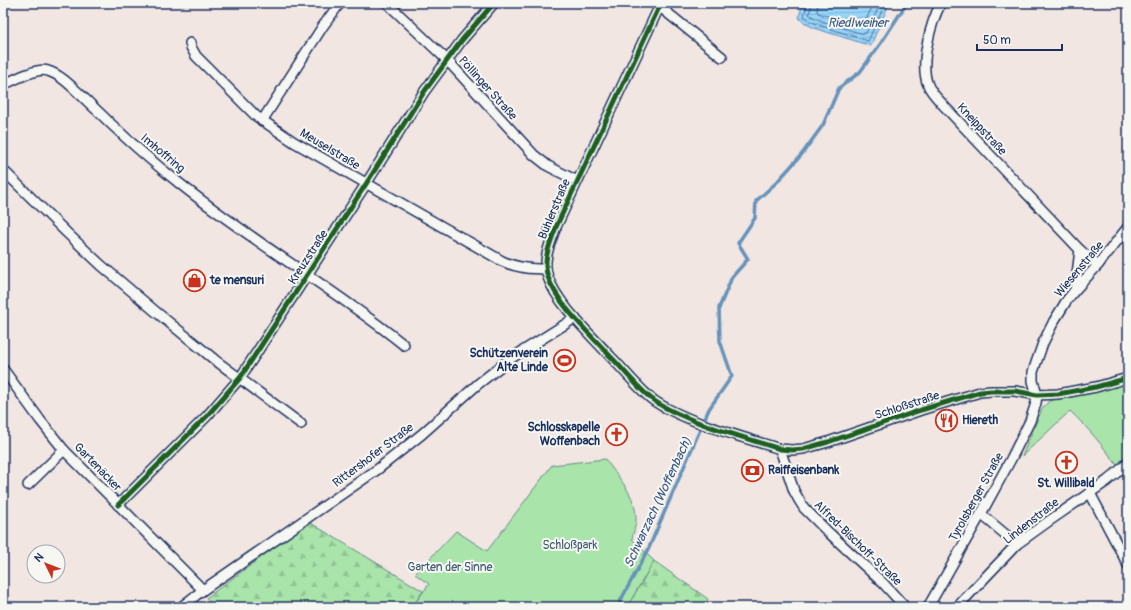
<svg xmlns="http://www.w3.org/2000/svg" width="1131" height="610" font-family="Pangolin,sans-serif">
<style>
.forest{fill:url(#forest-firs);stroke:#628a84}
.green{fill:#a9e4aa;stroke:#628a84}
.water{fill:url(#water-rules);stroke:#6692ba}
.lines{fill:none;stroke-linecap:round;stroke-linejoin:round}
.shore{stroke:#4d719c;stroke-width:1}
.stream{stroke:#6692ba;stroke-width:3.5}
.street-casing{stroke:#1b2f5e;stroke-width:12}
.street{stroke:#f6f6f2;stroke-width:9}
.cycleway-casing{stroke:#f6f6f2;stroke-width:8}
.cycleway{stroke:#1b5e20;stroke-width:5}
.labels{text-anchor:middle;stroke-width:4;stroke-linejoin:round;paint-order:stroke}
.street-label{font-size:12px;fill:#1b2f5e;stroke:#f6f6f2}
.poi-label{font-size:12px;font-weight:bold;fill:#1b2f5e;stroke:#f6f6f2;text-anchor:start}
.park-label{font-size:12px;fill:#3e5c71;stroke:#f6f6f2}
.water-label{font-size:13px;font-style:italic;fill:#3a5884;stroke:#f6f6f2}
</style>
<defs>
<pattern id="forest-firs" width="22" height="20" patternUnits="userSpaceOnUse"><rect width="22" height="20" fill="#a9e4aa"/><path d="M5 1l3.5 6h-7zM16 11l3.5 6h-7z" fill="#91c495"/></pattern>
<pattern id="water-rules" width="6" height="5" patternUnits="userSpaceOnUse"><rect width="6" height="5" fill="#98d4f8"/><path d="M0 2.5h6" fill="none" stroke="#82b6d7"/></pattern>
</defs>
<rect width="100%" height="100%" fill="#f1e6e2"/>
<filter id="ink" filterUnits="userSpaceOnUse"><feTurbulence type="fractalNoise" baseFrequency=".025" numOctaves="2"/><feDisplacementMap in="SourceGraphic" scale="8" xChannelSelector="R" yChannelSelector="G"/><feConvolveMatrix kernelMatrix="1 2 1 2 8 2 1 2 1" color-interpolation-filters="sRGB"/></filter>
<g filter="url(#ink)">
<g class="forest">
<polygon points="309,522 423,591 412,607 214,607 206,598"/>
<polygon points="654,561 708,599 704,607 646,607 642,605 641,607 627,607"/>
</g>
<g class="green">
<path d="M1128 383V453L1117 465C1103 446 1088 428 1070 411L1022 456 1042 409 1049 401Z"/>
<path d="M605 459C618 477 637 496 636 520 636 526 633 533 632 539L654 561 627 607H412L429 584 415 574 456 531 487 551 552 465Z"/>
</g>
<path class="water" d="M803 3H889C884 18 876 31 871 46L817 29 808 25 800 19 799 16Z"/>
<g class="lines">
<g class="shore">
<path d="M807 3 804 16 810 21 819 25 868 41C870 38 871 34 873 30 877 21 882 12 885 3"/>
<path d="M812 3 809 14C816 21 853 31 864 34L866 33 876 13 880 3"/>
<polyline points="818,3 817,11 818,13 861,27 863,26 874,3"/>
</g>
<polyline class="stream" points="617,607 648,550 709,409 732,376 720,341 719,308 732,277 748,259 738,243 755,218 756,201 777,182 802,154 823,125 839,88 860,72 881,43 907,3"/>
<defs>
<g id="street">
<polyline points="387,3 447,60 534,155 548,166 577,181"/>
<path d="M661 3 556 227C550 243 542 261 548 277 557 304 591 335 610 356 622 368 633 382 646 394 652 400 660 405 668 409 703 427 743 437 780 449L792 450 803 449 828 442 921 410 980 392 991 391H1015L1037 395 1058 394 1096 387 1128 378"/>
<path d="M941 3C931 22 919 64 928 85 931 93 940 101 945 107L1080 250 1098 265"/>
<polyline points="659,6 722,57"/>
<path d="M190 43 191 47 196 56 256 116 294 142 502 261C517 268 530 269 546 269"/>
<path d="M3 85C13 80 38 67 48 71 61 75 72 87 82 96 91 105 101 114 110 123 132 144 155 164 179 183 251 241 332 287 404 345"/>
<polyline points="262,121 323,26 340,3"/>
<polyline points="3,170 67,233 101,265 155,311 215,360 301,424"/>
<polyline points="1075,290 1080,250"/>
<polyline points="3,369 40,420 64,450 203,590"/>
<polyline points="780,449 794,491 799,500 804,508 827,531 883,583 905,607"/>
<polyline points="28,485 64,450"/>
<polyline points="1090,493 1128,565"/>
<polyline points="118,505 207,416 240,378 366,184 424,92 462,40 494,3"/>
<polyline points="981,514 1017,544"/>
<polyline points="181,607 203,590 378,469 422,434 478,384 510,359 575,318"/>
<polyline points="928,607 981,514 1011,459 1030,421 1036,403 1037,395 1033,381 1033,372 1036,363 1043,343 1054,321 1067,300 1075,290 1098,265 1128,227"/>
<polyline points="957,607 1017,544 1049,521 1107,481 1128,463"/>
</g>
</defs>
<use href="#street" class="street-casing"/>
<use href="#street" class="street"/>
<defs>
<g id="cycleway">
<path d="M661 3 556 227C550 243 542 261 548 277 557 304 591 335 610 356 622 368 633 382 646 394 652 400 660 405 668 409 703 427 743 437 780 449L792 450 803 449 828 442 921 410 980 392 991 391H1015L1037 395 1058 394 1096 387 1128 378"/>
<polyline points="118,505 207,416 240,378 366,184 424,92 462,40 494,3"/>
</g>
</defs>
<use href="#cycleway" class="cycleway-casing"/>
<use href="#cycleway" class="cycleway"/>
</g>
</g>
<defs>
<symbol id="shop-ring" viewBox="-11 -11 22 22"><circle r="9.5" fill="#f6f6f2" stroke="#c8321e" stroke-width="1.5"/><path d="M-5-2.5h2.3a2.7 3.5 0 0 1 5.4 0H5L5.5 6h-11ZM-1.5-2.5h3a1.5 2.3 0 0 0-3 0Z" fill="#c8321e"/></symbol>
<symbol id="stadium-ring" viewBox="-11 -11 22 22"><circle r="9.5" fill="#f6f6f2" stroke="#c8321e" stroke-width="1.5"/><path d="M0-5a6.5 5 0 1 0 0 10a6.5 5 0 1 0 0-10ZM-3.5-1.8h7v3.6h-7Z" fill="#c8321e"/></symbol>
<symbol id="restaurant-ring" viewBox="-11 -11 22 22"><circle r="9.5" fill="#f6f6f2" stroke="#c8321e" stroke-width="1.5"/><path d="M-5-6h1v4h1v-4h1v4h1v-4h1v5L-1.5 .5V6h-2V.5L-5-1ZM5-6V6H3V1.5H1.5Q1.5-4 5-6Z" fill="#c8321e"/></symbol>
<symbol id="church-ring" viewBox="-11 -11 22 22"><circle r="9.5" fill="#f6f6f2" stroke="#c8321e" stroke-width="1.5"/><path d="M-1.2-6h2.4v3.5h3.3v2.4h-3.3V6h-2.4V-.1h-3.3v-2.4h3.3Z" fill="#c8321e"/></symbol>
<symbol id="bank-ring" viewBox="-11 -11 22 22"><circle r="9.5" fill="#f6f6f2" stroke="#c8321e" stroke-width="1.5"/><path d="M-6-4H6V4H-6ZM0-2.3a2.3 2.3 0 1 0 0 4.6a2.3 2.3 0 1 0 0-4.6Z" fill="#c8321e"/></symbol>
</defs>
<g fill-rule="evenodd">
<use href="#shop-ring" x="182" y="268" width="25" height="25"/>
<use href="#stadium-ring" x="552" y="348" width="25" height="25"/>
<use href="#restaurant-ring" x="934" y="408" width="25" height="25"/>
<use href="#church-ring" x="604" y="422" width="25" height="25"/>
<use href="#church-ring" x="1054" y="450" width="25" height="25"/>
<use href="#bank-ring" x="740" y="458" width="25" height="25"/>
</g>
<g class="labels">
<g class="street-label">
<text transform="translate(488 88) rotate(48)" y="4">Pöllinger Straße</text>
<text transform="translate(982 129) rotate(47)" y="4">Kneippstraße</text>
<text transform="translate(330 149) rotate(31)" y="4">Meuselstraße</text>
<text transform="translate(163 153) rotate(40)" y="4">Imhoffring</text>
<text transform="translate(554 209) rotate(-67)" y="4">Bühlerstraße</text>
<text transform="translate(308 257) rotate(-57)" y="4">Kreuzstraße</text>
<text transform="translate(1079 269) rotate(-50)" y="4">Wiesenstraße</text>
<text transform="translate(907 405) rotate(-18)" y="4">Schloßstraße</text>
<text transform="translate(373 455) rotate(-37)" y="4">Rittershofer Straße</text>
<text transform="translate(98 467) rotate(46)" y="4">Gartenäcker</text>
<text transform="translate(976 497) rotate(-61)" y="4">Tyrolsberger Straße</text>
<text transform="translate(1031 521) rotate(-38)" y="4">Lindenstraße</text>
<text transform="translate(858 543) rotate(44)" y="4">Alfred-Bischoff-Straße</text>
</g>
<g class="poi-label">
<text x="210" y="284">te mensuri</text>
<text x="548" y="357" text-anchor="end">Schützenverein<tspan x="548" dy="14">Alte Linde</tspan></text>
<text x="962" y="424">Hiereth</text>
<text x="600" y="431" text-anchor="end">Schlosskapelle<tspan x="600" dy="14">Woffenbach</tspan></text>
<text x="768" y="474">Raiffeisenbank</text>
<text x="1066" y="487" text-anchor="middle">St. Willibald</text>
</g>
<g class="park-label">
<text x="570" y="549">Schloßpark</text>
<text x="450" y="571">Garten der Sinne</text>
</g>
<g class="water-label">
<text x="858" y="27">Riedlweiher</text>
<text transform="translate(657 502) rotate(-65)" y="5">Schwarzach (Woffenbach)</text>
</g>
</g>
<rect width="1131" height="610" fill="none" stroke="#f6f6f2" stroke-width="16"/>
<rect x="8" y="8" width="1115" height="594" fill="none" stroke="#1b2f5e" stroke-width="1.5" filter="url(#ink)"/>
<g transform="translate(46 564) rotate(313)"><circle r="19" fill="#f6f6f2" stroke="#9ea6b7"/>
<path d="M0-3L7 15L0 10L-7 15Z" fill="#c8321e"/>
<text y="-6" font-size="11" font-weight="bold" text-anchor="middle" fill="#1b2f5e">N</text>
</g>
<path d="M977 44v6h85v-6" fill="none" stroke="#1b2f5e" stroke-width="2"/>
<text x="983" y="44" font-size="12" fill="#1b2f5e" stroke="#f6f6f2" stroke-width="3" paint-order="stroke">50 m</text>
</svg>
